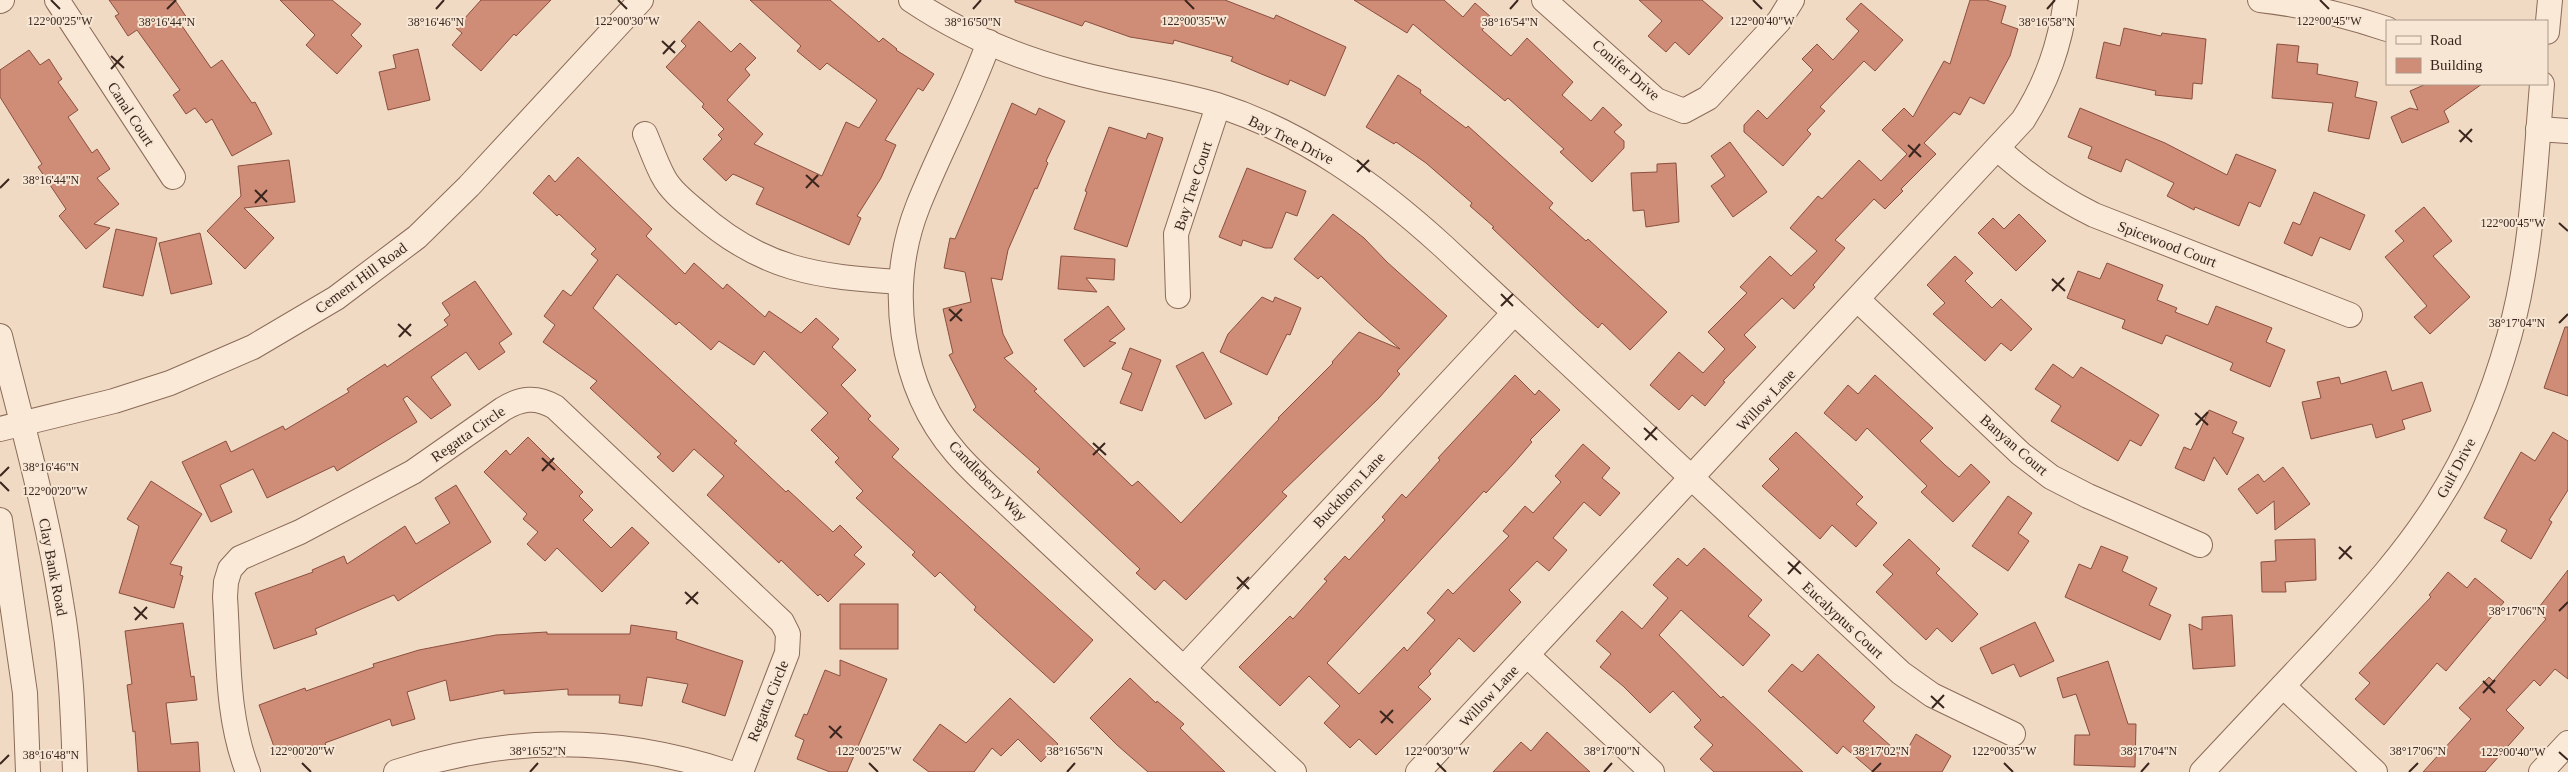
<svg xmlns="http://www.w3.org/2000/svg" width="2568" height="772" font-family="Georgia,serif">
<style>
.building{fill:#cf8c77;stroke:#8b4f3e}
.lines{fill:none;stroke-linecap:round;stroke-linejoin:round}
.minor-casing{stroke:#8b6b59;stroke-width:26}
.minor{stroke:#fae9d7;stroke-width:24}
.ticks{fill:none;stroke:#3a261e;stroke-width:2}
.labels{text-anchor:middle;stroke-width:4;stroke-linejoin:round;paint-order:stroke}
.street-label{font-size:15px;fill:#3a261e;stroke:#f7e6d3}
.ticks-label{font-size:12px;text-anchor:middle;fill:#3a261e;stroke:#f7e6d3;stroke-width:4;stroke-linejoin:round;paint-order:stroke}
</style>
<rect width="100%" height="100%" fill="#f0dac3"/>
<g class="building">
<polygon points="109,0 175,0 187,18 180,23 211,68 222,60 252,103 255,102 272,134 232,156 212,119 206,123 195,108 186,114 173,95 180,90 137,30 128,36 115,16 119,14"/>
<polygon points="280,0 332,0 361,24 351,35 362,46 337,74 306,45 315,35"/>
<polygon points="481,0 551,0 516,36 514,34 481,71 452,45 462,33 456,28"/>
<polygon points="750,0 830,0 879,42 883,38 897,49 896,50 934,74 923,91 918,88 885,140 896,145 881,178 857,216 861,218 849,245 756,204 764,188 733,174 726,181 703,159 722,139 718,135 724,129 702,107 704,104 666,67 686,46 681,41 699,21 731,52 740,43 756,58 745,69 750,75 727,100 763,134 754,144 822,176 846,122 859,128 877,100 827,63 820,70 797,51 801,46"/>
<polygon points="1015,0 1225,0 1274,19 1276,15 1346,47 1325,96 1290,80 1288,85 1259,73 1231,61 1233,57 1174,40 1173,44 1130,37 1085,21 1082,26 1015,2"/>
<polygon points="1354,0 1444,0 1463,17 1475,3 1492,18 1482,30 1511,56 1527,38 1573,82 1562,95 1591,121 1603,107 1622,125 1614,132 1624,141 1624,148 1592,182 1560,152 1564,149 1508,98 1505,101 1413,24 1407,33"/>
<polygon points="1639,0 1702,0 1723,18 1689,55 1675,42 1666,52 1648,36 1662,21"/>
<polygon points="1970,0 1986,0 2006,6 2001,23 2018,29 2010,56 1984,104 1970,97 1960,115 1954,112 1924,143 1936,154 1901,189 1903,191 1885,209 1874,199 1835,240 1845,248 1813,285 1815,287 1794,309 1782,298 1744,335 1756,347 1723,381 1725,382 1705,406 1692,395 1679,410 1650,385 1679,352 1703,373 1725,349 1708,332 1747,293 1740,287 1770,256 1791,276 1817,251 1790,228 1818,196 1822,199 1859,160 1881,181 1907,154 1882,130 1904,108 1913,117 1944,61 1950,64"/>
<polygon points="1861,3 1903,40 1875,71 1864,61 1820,107 1825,111 1807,130 1811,134 1783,166 1744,132 1744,125 1758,110 1767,119 1813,70 1802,59 1817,44 1833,60 1859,31 1846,19"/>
<polygon points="2124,28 2161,36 2162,33 2206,39 2202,84 2193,83 2192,99 2155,95 2156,91 2096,78 2104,42 2120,46"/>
<polygon points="2277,44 2299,46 2297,62 2318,64 2317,74 2358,82 2355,97 2377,102 2369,139 2328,131 2333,103 2272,98"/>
<polygon points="418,49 430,100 388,110 379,72 396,68 393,55"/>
<polygon points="29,50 40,65 49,59 62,79 58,82 78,110 68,117 92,153 97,149 110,169 97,178 119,204 94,224 110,228 86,249 59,216 66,209 38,167 42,164 0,97 0,70"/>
<polygon points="1398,75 1421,90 1420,93 1466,128 1468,126 1553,203 1549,208 1586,241 1588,239 1667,312 1630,350 1602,323 1598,328 1577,309 1492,228 1494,227 1470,206 1472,203 1426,163 1396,142 1394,144 1366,127"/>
<polygon points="2426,84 2482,84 2444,111 2449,122 2402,143 2391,117 2410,108 2418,110 2410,91"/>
<polygon points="1012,103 1036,115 1039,108 1065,121 1046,161 1048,163 1037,189 1035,188 1008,250 1002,280 991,278 1003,334 1013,353 1004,358 1037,389 1034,391 1132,486 1138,481 1181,523 1279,419 1278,418 1333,363 1332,362 1359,332 1400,349 1366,320 1321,276 1318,279 1294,259 1333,214 1364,238 1387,262 1447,316 1397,371 1400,374 1379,398 1282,492 1287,496 1186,600 1164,580 1155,590 1136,573 1140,569 1037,472 1040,469 973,410 976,407 949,355 953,353 943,309 971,302 965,272 944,268 950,238 955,239"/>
<polygon points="2080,108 2165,143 2227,175 2236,154 2276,170 2260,207 2249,202 2239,226 2195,207 2194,210 2167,196 2174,183 2126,159 2121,172 2088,158 2092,147 2068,137"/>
<polygon points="1109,127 1146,139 1148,133 1163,138 1127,247 1074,229 1087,192 1085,191"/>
<polygon points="1730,142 1767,192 1733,217 1711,186 1725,176 1711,156"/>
<polygon points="578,157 652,229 646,236 685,274 694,263 723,289 727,284 765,317 769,311 801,333 816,318 839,339 832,347 856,370 841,385 871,416 868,419 899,449 892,457 1093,640 1054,683 974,610 976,607 940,572 935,577 912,555 915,552 856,498 863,491 835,462 839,458 811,430 828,413 764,351 754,365 719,341 711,350 679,322 676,325 617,274 593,308 737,441 734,443 786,492 788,490 833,532 840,525 862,547 854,555 865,564 828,602 820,594 818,596 781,560 779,563 707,495 724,476 694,449 673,472 657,457 661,454 590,388 597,381 543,342 555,325 544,316 563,290 571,296 598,260 591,254 596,249 559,214 557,216 533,193 549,175 555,182"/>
<polygon points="289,160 295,202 244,208 274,238 245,269 207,231 241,196 238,166"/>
<polygon points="1676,163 1679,222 1646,227 1644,210 1633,211 1631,173 1657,172 1657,164"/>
<polygon points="1247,168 1306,191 1297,216 1286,212 1272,248 1265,248 1243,240 1241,246 1219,237"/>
<polygon points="2314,192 2365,215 2350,250 2320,237 2312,256 2284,243 2293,222 2300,225"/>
<polygon points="2424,207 2452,241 2433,256 2470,297 2430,334 2414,317 2427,306 2385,257 2404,241 2395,231"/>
<polygon points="2019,214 2046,241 2016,271 1978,233 1993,218 2004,229"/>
<polygon points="116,229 157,238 143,296 103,287"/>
<polygon points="200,233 212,284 171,294 159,243"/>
<polygon points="1061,256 1115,259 1114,280 1086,278 1097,292 1058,289"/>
<polygon points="1955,256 1973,273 1965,281 1992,308 2001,299 2032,329 2011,351 2001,343 1985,361 1933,314 1945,303 1927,285"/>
<polygon points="2107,263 2163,285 2157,300 2177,308 2175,312 2208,325 2216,306 2272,328 2266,342 2285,350 2270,387 2230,370 2233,363 2166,335 2162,344 2122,328 2125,320 2067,298 2078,271 2100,279"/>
<polygon points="475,281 512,334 499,343 505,352 479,370 466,352 431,377 451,405 431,419 407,396 403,399 417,422 337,471 334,466 267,498 253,469 220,485 232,512 211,522 182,462 226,441 231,452 283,426 285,430 349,392 347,389 385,364 387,367 448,325 444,320 450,315 442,303"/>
<polygon points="1262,297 1273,302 1275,297 1301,308 1290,335 1287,334 1267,375 1220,352 1228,334"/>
<polygon points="1108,306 1125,329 1109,341 1116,343 1084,367 1064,340"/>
<polygon points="2565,327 2568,327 2568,396 2544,388"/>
<polygon points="1130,348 1161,360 1142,411 1120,403 1132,373 1122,369"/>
<polygon points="1203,352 1232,404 1205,419 1176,366"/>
<polygon points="2053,364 2073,378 2081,367 2159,415 2141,446 2130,440 2118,461 2051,421 2061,406 2035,389"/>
<polygon points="2386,371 2392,391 2422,382 2431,411 2402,420 2405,429 2376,438 2372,424 2311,439 2302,402 2321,398 2317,382 2339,377 2341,384"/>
<polygon points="1515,375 1535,395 1539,390 1560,410 1530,440 1532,442 1512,465 1486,493 1484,491 1327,663 1359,694 1404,647 1407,651 1435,620 1427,613 1448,589 1453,594 1509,536 1503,531 1525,506 1533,513 1561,482 1555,476 1583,444 1610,468 1602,478 1620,493 1600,516 1584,502 1553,538 1567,550 1549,571 1537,561 1509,590 1521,602 1474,652 1459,638 1429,671 1431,674 1418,687 1431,699 1376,755 1359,739 1350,748 1324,723 1340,706 1309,676 1280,706 1239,667 1290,616 1293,619 1327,581 1324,579 1345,556 1349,560 1385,520 1382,517 1402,494 1406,498 1440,460 1438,458"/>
<polygon points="1875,375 1933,428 1920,441 1945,465 1959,477 1971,464 1990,482 1953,522 1921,492 1927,486 1867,428 1856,441 1824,413 1848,385 1858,394"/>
<polygon points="2209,410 2237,422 2232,433 2244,438 2227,475 2214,457 2204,481 2175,468 2184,447 2191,450"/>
<polygon points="1796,432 1863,497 1856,504 1877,523 1856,547 1832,525 1820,539 1762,486 1779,469 1769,459"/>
<polygon points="2553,432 2568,441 2568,490 2549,520 2552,522 2531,559 2501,541 2507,530 2484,518 2521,452 2535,461"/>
<polygon points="528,437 583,492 579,496 593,510 583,520 611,548 632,527 649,543 602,592 557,548 545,561 527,544 538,532 523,519 527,514 484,472 506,450 510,455"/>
<polygon points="2283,467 2310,504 2275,530 2274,501 2257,514 2238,489 2258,474 2264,482"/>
<polygon points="151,481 202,514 170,564 182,567 180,575 183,576 174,608 119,593 139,526 127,519"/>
<polygon points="456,485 491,542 398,601 394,595 315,629 317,634 274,649 255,593 313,572 312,570 344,556 347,564 405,526 416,544 450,523 435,498"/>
<polygon points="2008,496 2032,513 2018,533 2029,541 2008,571 1972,546"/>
<polygon points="1909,539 1940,569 1936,573 1978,614 1952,642 1937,628 1926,640 1876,592 1893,574 1883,565"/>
<polygon points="2315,539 2316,580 2285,582 2286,592 2262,592 2261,562 2276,561 2275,540"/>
<polygon points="2101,546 2128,557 2122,571 2157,588 2149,605 2171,615 2160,640 2065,597 2079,564 2091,569"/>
<polygon points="1704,548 1762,600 1748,616 1770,635 1743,666 1681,610 1659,635 1721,698 1723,696 1803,772 1714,772 1700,759 1713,745 1694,727 1701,720 1673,691 1650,713 1623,686 1600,667 1611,654 1596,641 1622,611 1642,629 1668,598 1653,585 1678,558 1687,566"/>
<polygon points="2568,570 2568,679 2555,669 2540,686 2534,680 2506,710 2524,728 2485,772 2423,772 2471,719 2459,708 2489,677 2493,681 2546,619 2536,611"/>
<polygon points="2448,572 2467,588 2475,578 2504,602 2446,671 2437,663 2384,725 2355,699 2370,683 2359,673 2431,597 2429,595"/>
<rect x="840" y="604" width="58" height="45"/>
<polygon points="2232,615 2235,666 2193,669 2189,624 2202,630 2202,617"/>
<polygon points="2035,622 2054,661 2020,677 2014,664 1992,674 1980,648"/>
<polygon points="183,623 191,677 194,676 197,700 166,703 171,744 198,742 200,772 138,772 135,731 133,732 127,685 132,684 125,631"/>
<polygon points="631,625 677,632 676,639 743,661 725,716 682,702 688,684 647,677 642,706 619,703 620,695 568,695 568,689 504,694 504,690 450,701 446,680 407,692 415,719 392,726 390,719 325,743 326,746 295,757 292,749 277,755 259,705 305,688 306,691 374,667 373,664 419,650 496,635 547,632 547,634 630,634"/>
<polygon points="1818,654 1875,707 1863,721 1903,757 1916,734 1951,756 1942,772 1873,772 1843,746 1837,754 1768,691 1792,664 1802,672"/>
<polygon points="840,660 887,679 847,772 830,772 797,759 804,740 795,736 804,714 807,715 825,670 840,676"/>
<polygon points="2108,661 2128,724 2136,724 2135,767 2074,765 2075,735 2090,735 2076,694 2063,698 2057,678"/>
<polygon points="1130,678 1156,703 1157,701 1184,724 1180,728 1225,772 1148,772 1117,745 1090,718"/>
<polygon points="1010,698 1058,744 1041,762 1018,739 1001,756 992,748 974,772 929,772 913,760 940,724 966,743"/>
<polygon points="1547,732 1590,772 1493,772 1521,742 1531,751"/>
</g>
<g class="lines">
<defs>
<g id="minor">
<polyline points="57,0 173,177"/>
<path d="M911 0C960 33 1016 57 1073 72 1120 85 1170 91 1217 105 1303 132 1377 186 1443 246L1901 673 1932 695 2013 734"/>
<polyline points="1544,0 1656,100 1684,111 1708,98 1779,21 1792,0"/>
<path d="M2260 0C2304 5 2345 15 2387 29"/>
<polyline points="0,1 2,0"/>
<polyline points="2547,32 2550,0"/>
<path d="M989 42C969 98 940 151 918 206 886 287 899 387 956 453 968 467 981 479 994 491L1294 772"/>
<polyline points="2538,129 2568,131"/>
<path d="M645 134C651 148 656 163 663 176 670 190 685 202 697 212 762 270 817 277 901 282"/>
<path d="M1998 149C2028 176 2057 197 2094 215L2350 315"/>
<polyline points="1178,296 1176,234 1218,106"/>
<polyline points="1858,300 2021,454 2051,477 2088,496 2200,545"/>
<path d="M0 336C22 424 47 512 61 602 71 658 73 715 75 772"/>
<polyline points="0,429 114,401 170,383 253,347 336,298 417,237 469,186 641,0"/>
<polyline points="0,520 25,693 28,772"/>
<polyline points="1527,655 1652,772"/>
<polyline points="1184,668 1514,313"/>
<polyline points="2283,686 2375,772"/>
<path d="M248 772C226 716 229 656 225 597L226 582 230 569 240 558 300 532 413 472 503 409C521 398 536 396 555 407L782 622 788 634 787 653 741 772"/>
<path d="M396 772C508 735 615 735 727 772"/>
<path d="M1418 772 2023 120C2047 82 2060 45 2066 0"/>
<path d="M2202 772C2242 729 2282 687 2322 644 2364 598 2405 554 2438 501 2470 451 2493 394 2509 337 2532 256 2535 168 2542 84"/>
<polyline points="2541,772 2568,743"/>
</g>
</defs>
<use href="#minor" class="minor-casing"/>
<use href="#minor" class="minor"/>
</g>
<path class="ticks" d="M51 0 60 9M618 0 627 9M1185 0 1194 9M1753 0 1762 9M2320 0 2329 9M167 9 176 0M436 9 444 0M973 9 981 0M1510 9 1518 0M2047 9 2055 0M662 41 675 53M663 54 675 41M111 56 124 68M111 69 123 56M2459 130 2472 142M2460 142 2472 129M1908 145 1921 157M1909 157 1920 144M1357 160 1370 172M1357 172 1369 160M806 175 819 187M0 188 9 179M806 188 818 175M255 190 267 202M255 203 267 190M2559 223 2568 231M2052 279 2065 291M2052 291 2064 278M1501 294 1513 306M1501 306 1513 294M949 309 962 321M950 321 962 309M2559 323 2568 314M398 324 411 336M399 337 411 324M2195 413 2208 425M2196 425 2208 412M1644 428 1657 440M1645 440 1657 427M1093 443 1106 455M1093 455 1105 443M542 458 555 470M542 471 554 458M0 476 9 467M0 482 9 491M2339 547 2352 559M2339 559 2351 546M1788 562 1801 574M1788 574 1800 561M1237 577 1249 589M1237 589 1249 577M685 592 698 604M686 604 698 592M134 607 147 619M2559 611 2568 602M135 620 147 607M2483 681 2495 693M2483 693 2495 680M1931 696 1944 708M1932 708 1944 695M1380 711 1393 723M1381 723 1393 710M829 726 842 738M830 738 841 726M2559 752 2568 760M302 763 311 772M869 763 878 772M1437 763 1446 772M2004 763 2013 772M0 764 9 755M530 772 538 763M1067 772 1075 763M1604 772 1612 763M1872 772 1881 763M2141 772 2149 763M2409 772 2418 763"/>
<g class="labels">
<g class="street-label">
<text transform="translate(1626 70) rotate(41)" y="5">Conifer Drive</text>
<text transform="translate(131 114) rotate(57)" y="5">Canal Court</text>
<text transform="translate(1291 140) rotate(26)" y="5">Bay Tree Drive</text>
<text transform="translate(1193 186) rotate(-72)" y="5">Bay Tree Court</text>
<text transform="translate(2167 244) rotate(21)" y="5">Spicewood Court</text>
<text transform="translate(361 278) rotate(-36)" y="5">Cement Hill Road</text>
<text transform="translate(1766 400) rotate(-47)" y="5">Willow Lane</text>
<text transform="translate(468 434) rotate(-35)" y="5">Regatta Circle</text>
<text transform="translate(2014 445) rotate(41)" y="5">Banyan Court</text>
<text transform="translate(2456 468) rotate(-62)" y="5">Gulf Drive</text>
<text transform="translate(988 481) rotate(46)" y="5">Candleberry Way</text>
<text transform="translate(1349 490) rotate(-47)" y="5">Buckthorn Lane</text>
<text transform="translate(53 567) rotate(79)" y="5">Clay Bank Road</text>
<text transform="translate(1843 620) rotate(43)" y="5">Eucalyptus Court</text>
<text transform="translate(1489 696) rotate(-47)" y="5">Willow Lane</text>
<text transform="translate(768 701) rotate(-68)" y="5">Regatta Circle</text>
</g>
</g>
<g class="ticks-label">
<text x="60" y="25">122°00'25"W</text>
<text x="627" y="25">122°00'30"W</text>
<text x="1194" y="25">122°00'35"W</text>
<text x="1762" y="25">122°00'40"W</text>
<text x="2329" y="25">122°00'45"W</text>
<text x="2047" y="26">38°16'58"N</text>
<text x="167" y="26">38°16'44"N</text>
<text x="436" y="26">38°16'46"N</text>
<text x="973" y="26">38°16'50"N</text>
<text x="1510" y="26">38°16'54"N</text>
<text x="51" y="184">38°16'44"N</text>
<text x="2513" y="227">122°00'45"W</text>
<text x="2517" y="327">38°17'04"N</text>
<text x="51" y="471">38°16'46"N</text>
<text x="55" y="495">122°00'20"W</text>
<text x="2517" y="615">38°17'06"N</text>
<text x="538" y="755">38°16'52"N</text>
<text x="1075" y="755">38°16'56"N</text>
<text x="1612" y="755">38°17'00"N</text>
<text x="1881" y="755">38°17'02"N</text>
<text x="2149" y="755">38°17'04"N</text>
<text x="2418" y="755">38°17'06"N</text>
<text x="302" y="755">122°00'20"W</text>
<text x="869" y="755">122°00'25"W</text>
<text x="1437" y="755">122°00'30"W</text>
<text x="2004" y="755">122°00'35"W</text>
<text x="2513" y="756">122°00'40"W</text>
<text x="51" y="759">38°16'48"N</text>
</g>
<rect x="2386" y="20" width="162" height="65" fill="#f7e6d3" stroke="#ab998b"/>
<rect x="2396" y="36" width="25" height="8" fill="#fae9d7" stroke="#ab998b"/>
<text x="2430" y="45" font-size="15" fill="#3a261e">Road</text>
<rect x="2396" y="58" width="25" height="15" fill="#cf8c77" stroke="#ab998b"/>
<text x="2430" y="70" font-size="15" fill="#3a261e">Building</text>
</svg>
